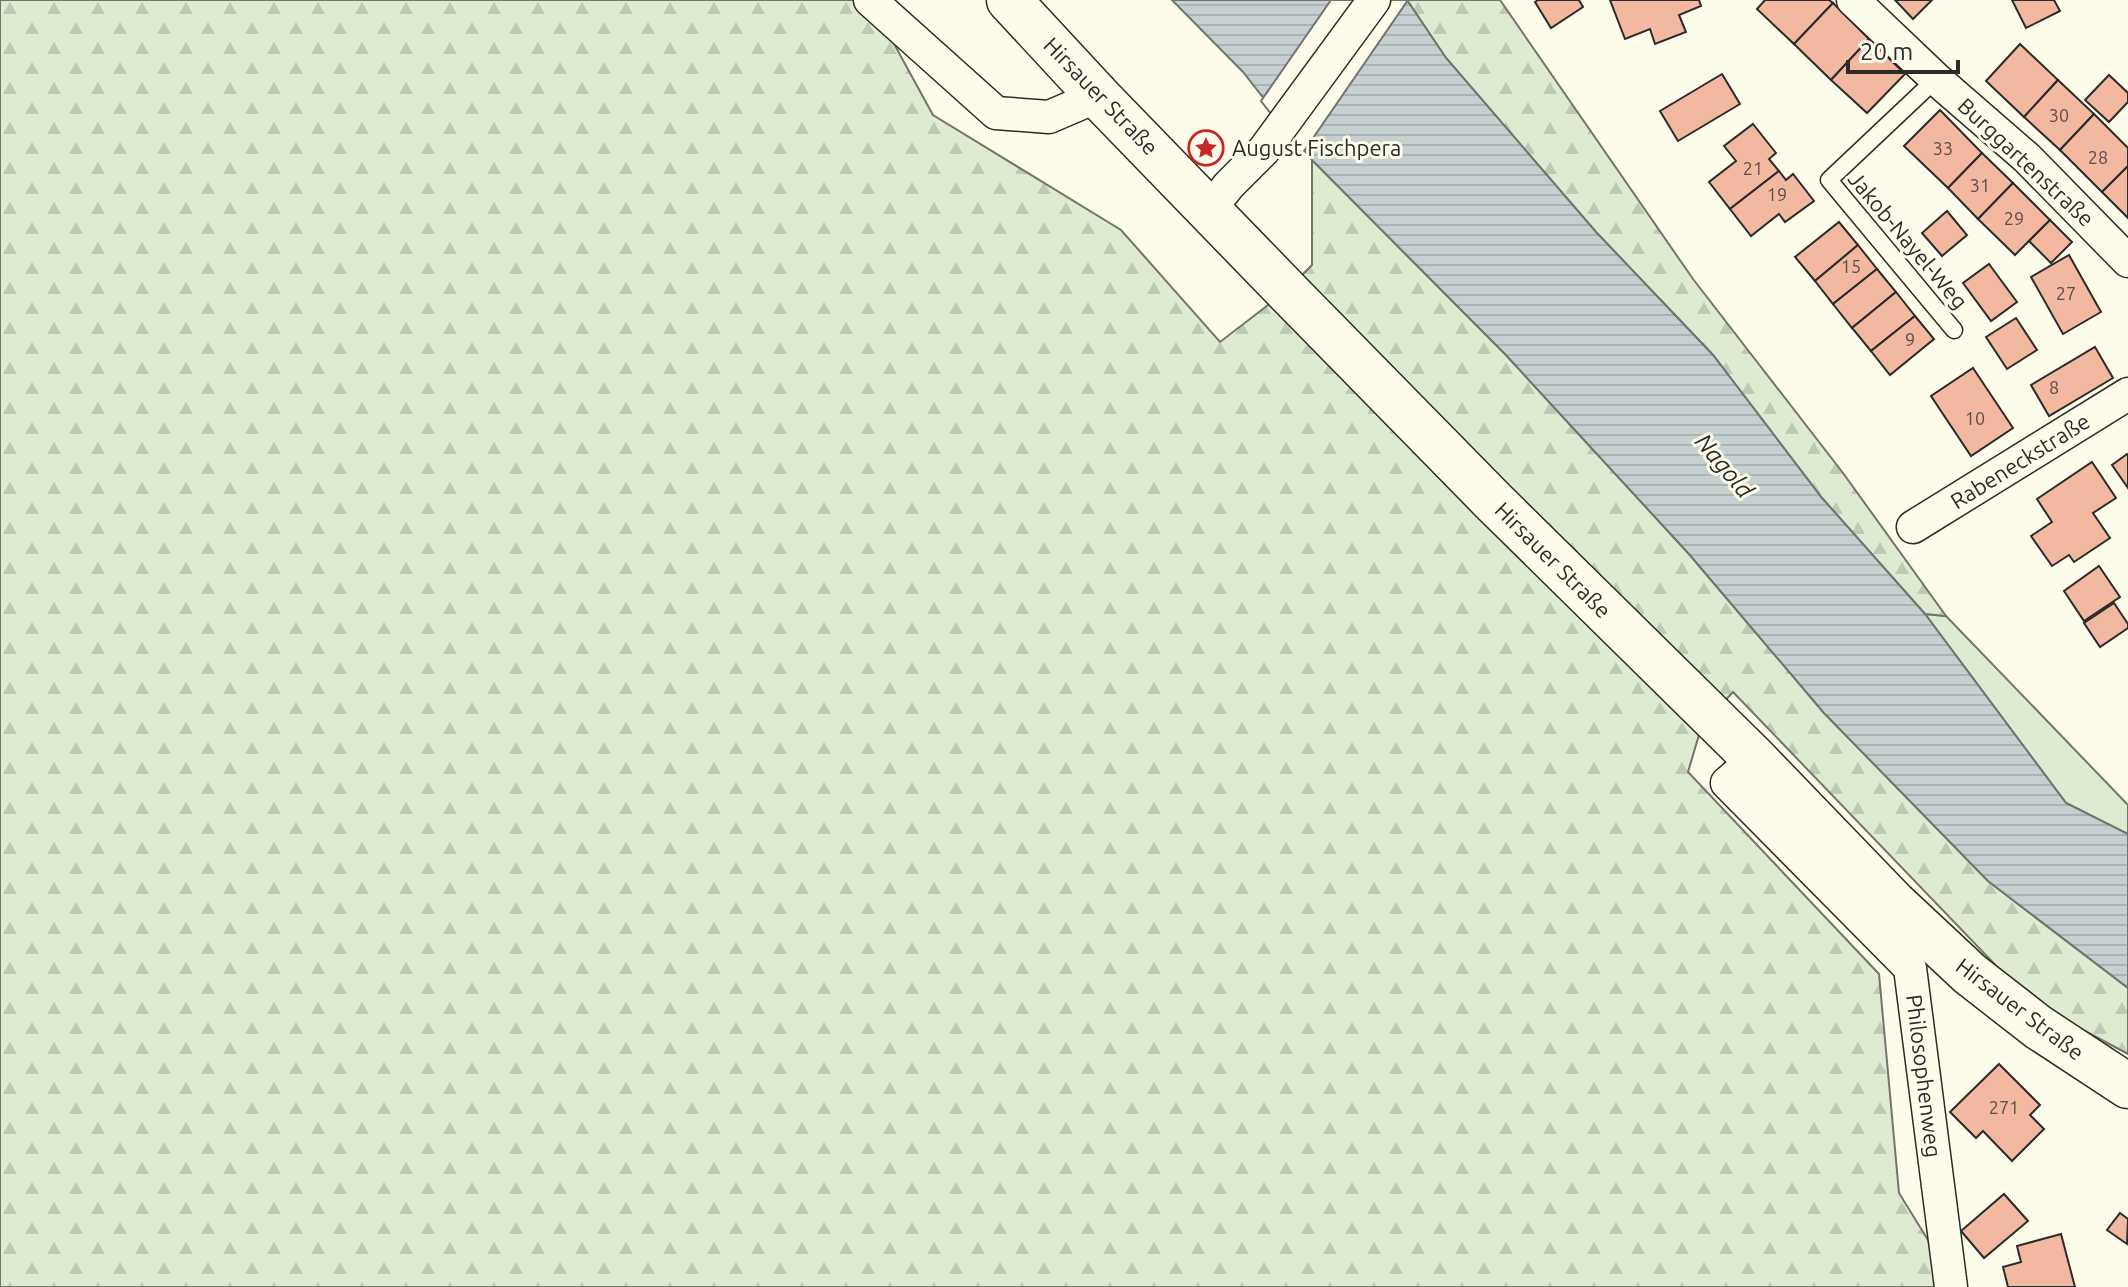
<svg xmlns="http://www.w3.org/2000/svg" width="2128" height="1287" font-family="Ubuntu,sans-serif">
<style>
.green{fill:#deebd1;stroke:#74746e;stroke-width:2}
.forest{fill:url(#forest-firs);stroke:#74746e;stroke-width:2}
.water{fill:url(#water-rules);stroke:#74746e;stroke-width:2}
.pier{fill:#fdfbea;stroke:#74746e;stroke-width:2}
.building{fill:#f2b8a0;stroke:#2b2b2b;stroke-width:2}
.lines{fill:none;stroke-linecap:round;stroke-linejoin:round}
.service-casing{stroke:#2b2b2b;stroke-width:19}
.minor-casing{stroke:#2b2b2b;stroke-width:35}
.primary-casing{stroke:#2b2b2b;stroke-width:47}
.service{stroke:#fdfbea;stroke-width:16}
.minor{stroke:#fdfbea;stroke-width:32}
.primary{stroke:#fdfbea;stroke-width:44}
.labels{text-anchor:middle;stroke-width:6;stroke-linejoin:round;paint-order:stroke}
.number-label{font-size:18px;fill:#5d4e48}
.street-label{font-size:22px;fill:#2b2b2b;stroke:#fdfbea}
.poi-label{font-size:22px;fill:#2b2b2b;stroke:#fdfbea;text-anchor:start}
.water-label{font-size:24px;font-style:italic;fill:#2b2b2b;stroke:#fdfbea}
</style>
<defs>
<pattern id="forest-firs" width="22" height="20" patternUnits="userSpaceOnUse" patternTransform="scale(2)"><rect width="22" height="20" fill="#deebd1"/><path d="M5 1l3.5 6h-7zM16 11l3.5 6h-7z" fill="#bfcab4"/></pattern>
<pattern id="water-rules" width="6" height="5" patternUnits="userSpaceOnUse" patternTransform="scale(2)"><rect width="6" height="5" fill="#c7d0d0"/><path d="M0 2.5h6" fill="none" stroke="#abb3b3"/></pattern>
</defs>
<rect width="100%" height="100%" fill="#fdfbea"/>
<polygon class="green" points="1925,614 1946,616 2128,805 2128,834 2066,803"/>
<g class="forest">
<polygon points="0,0 870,0 933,115 1121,230 1220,342 1276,299 1701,728 1688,772 1879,974 1899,1193 1957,1287 0,1287"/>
<polygon points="1407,0 1500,0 1693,279 1843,473 1946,616 1925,614 1822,498 1713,355 1596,232 1446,58"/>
<polygon points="1312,160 1505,354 1689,554 1824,713 1988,881 2128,988 2128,1054 2031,1002 1733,692 1720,706 1297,280 1312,265"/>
</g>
<polygon class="water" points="1172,0 1407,0 1446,58 1596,232 1713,355 1822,498 1925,614 2066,803 2128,834 2128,988 1988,881 1824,713 1689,554 1505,354 1312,160 1243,72"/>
<polygon class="pier" points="1331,0 1408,0 1302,154 1261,101"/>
<g class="building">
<polygon points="1538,0 1579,0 1583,7 1551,28 1535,2"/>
<polygon points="1610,0 1699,0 1701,6 1679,15 1686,32 1655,44 1650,29 1625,39"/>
<polygon points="1765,0 1829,0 1833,3 1794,44 1757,9"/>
<polygon points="1895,0 1932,0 1913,19"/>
<polygon points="2012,0 2054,0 2060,11 2026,28"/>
<polygon points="1833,3 1869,39 1831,80 1794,44"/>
<polygon points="1869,39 1905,74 1867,113 1831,80"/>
<polygon points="2020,44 2058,80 2024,117 1986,81"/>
<polygon points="1722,74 1740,104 1678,141 1660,111"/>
<polygon points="2109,75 2128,93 2128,102 2109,122 2085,100"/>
<polygon points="2058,80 2094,114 2060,150 2024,117"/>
<polygon points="1940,110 1982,153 1948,188 1904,146"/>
<polygon points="2094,114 2128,148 2128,166 2102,192 2060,150"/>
<polygon points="1753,124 1776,153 1769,159 1779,171 1730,209 1709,182 1736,161 1724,146"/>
<polygon points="1982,153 2013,183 1978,219 1948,188"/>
<polygon points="2128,166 2128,218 2102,192"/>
<polygon points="1779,171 1786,180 1793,174 1814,201 1785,222 1779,214 1751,236 1730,209"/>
<polygon points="2013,183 2050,220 2015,255 1978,219"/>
<polygon points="1947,211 1967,235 1942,256 1922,233"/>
<polygon points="2050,220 2072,242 2051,263 2029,241"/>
<polygon points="1839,222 1858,245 1815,281 1795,257"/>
<polygon points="1858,245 1877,269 1833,304 1815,281"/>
<polygon points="2069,255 2101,312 2063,334 2031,277"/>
<polygon points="1989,264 2017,302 1991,321 1963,283"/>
<polygon points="1877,269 1896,292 1852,328 1833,304"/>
<polygon points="1896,292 1915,316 1871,351 1852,328"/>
<polygon points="1915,316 1934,339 1890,375 1871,351"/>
<polygon points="2016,318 2037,350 2007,369 1986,337"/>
<polygon points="2095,347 2113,378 2049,416 2031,385"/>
<polygon points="1973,368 2013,428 1971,456 1931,396"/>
<polygon points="2127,454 2128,455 2128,488 2112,465"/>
<polygon points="2092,462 2116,498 2093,513 2110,538 2074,562 2069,555 2052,566 2031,536 2052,522 2037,499"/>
<polygon points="2099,566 2120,597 2084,621 2064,591"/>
<polygon points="2114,603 2128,624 2128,628 2100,647 2084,623"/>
<polygon points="1999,1064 2040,1105 2030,1115 2044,1129 2012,1161 1983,1131 1976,1138 1950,1112"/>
<polygon points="2004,1194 2028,1221 1984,1258 1961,1231"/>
<polygon points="2120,1213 2128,1219 2127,1244 2107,1230"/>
<polygon points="2061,1234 2075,1287 2008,1287 2003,1267 2021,1262 2017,1246"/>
</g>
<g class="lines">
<defs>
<polyline id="service" points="1936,79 1829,180 1954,330"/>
<g id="minor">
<polyline points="870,0 996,113 1049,117 1098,96"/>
<polyline points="1853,0 1936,79 2027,158 2128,261"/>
<polyline points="1209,210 1229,185 1264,150 1374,0"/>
<polyline points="1913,527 2128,394"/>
<polyline points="1755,759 1727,783 1910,968 1951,1287"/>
</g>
<polyline id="primary" points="1009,0 1098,96 1287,291 1493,501 1755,759 1894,903 1970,974 2038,1027 2128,1086"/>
</defs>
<use href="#service" class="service-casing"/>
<use href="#minor" class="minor-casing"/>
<use href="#primary" class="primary-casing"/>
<use href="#service" class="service"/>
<use href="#minor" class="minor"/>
<use href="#primary" class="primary"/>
</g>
<defs>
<symbol id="sight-ring" viewBox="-11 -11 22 22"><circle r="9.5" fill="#fdfbea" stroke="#c62828" stroke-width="1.5"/><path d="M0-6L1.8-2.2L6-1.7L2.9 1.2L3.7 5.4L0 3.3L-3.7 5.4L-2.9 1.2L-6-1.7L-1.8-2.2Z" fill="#c62828"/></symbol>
</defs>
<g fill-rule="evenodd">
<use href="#sight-ring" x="1186" y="128" width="40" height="40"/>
</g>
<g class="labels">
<g class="number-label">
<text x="2059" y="122">30</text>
<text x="1943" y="155">33</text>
<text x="2098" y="164">28</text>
<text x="1753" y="175">21</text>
<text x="1980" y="192">31</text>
<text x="1777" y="201">19</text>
<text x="2014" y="225">29</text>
<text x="1851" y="273">15</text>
<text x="2066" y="300">27</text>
<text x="1910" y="346">9</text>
<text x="2054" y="394">8</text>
<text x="1975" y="425">10</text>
<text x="2004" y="1114">271</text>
</g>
<g class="street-label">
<text transform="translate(1101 96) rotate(46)" y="8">Hirsauer Straße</text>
<text transform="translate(2026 162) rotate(43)" y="8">Burggartenstraße</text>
<text transform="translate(1908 240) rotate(50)" y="8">Jakob-Nayel-Weg</text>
<text transform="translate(2020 461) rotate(-32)" y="8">Rabeneckstraße</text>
<text transform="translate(1553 560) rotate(45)" y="8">Hirsauer Straße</text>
<text transform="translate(2020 1009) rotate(37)" y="8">Hirsauer Straße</text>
<text transform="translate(1924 1076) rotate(83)" y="8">Philosophenweg</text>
</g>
<g class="poi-label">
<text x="1232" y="156">August Fischpera</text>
</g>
<g class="water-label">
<text transform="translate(1724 466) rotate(50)" y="8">Nagold</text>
</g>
</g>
<path d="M1848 60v12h110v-12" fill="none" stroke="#2b2b2b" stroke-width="4"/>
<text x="1860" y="60" font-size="24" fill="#2b2b2b" stroke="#fdfbea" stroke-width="6" paint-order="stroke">20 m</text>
</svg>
